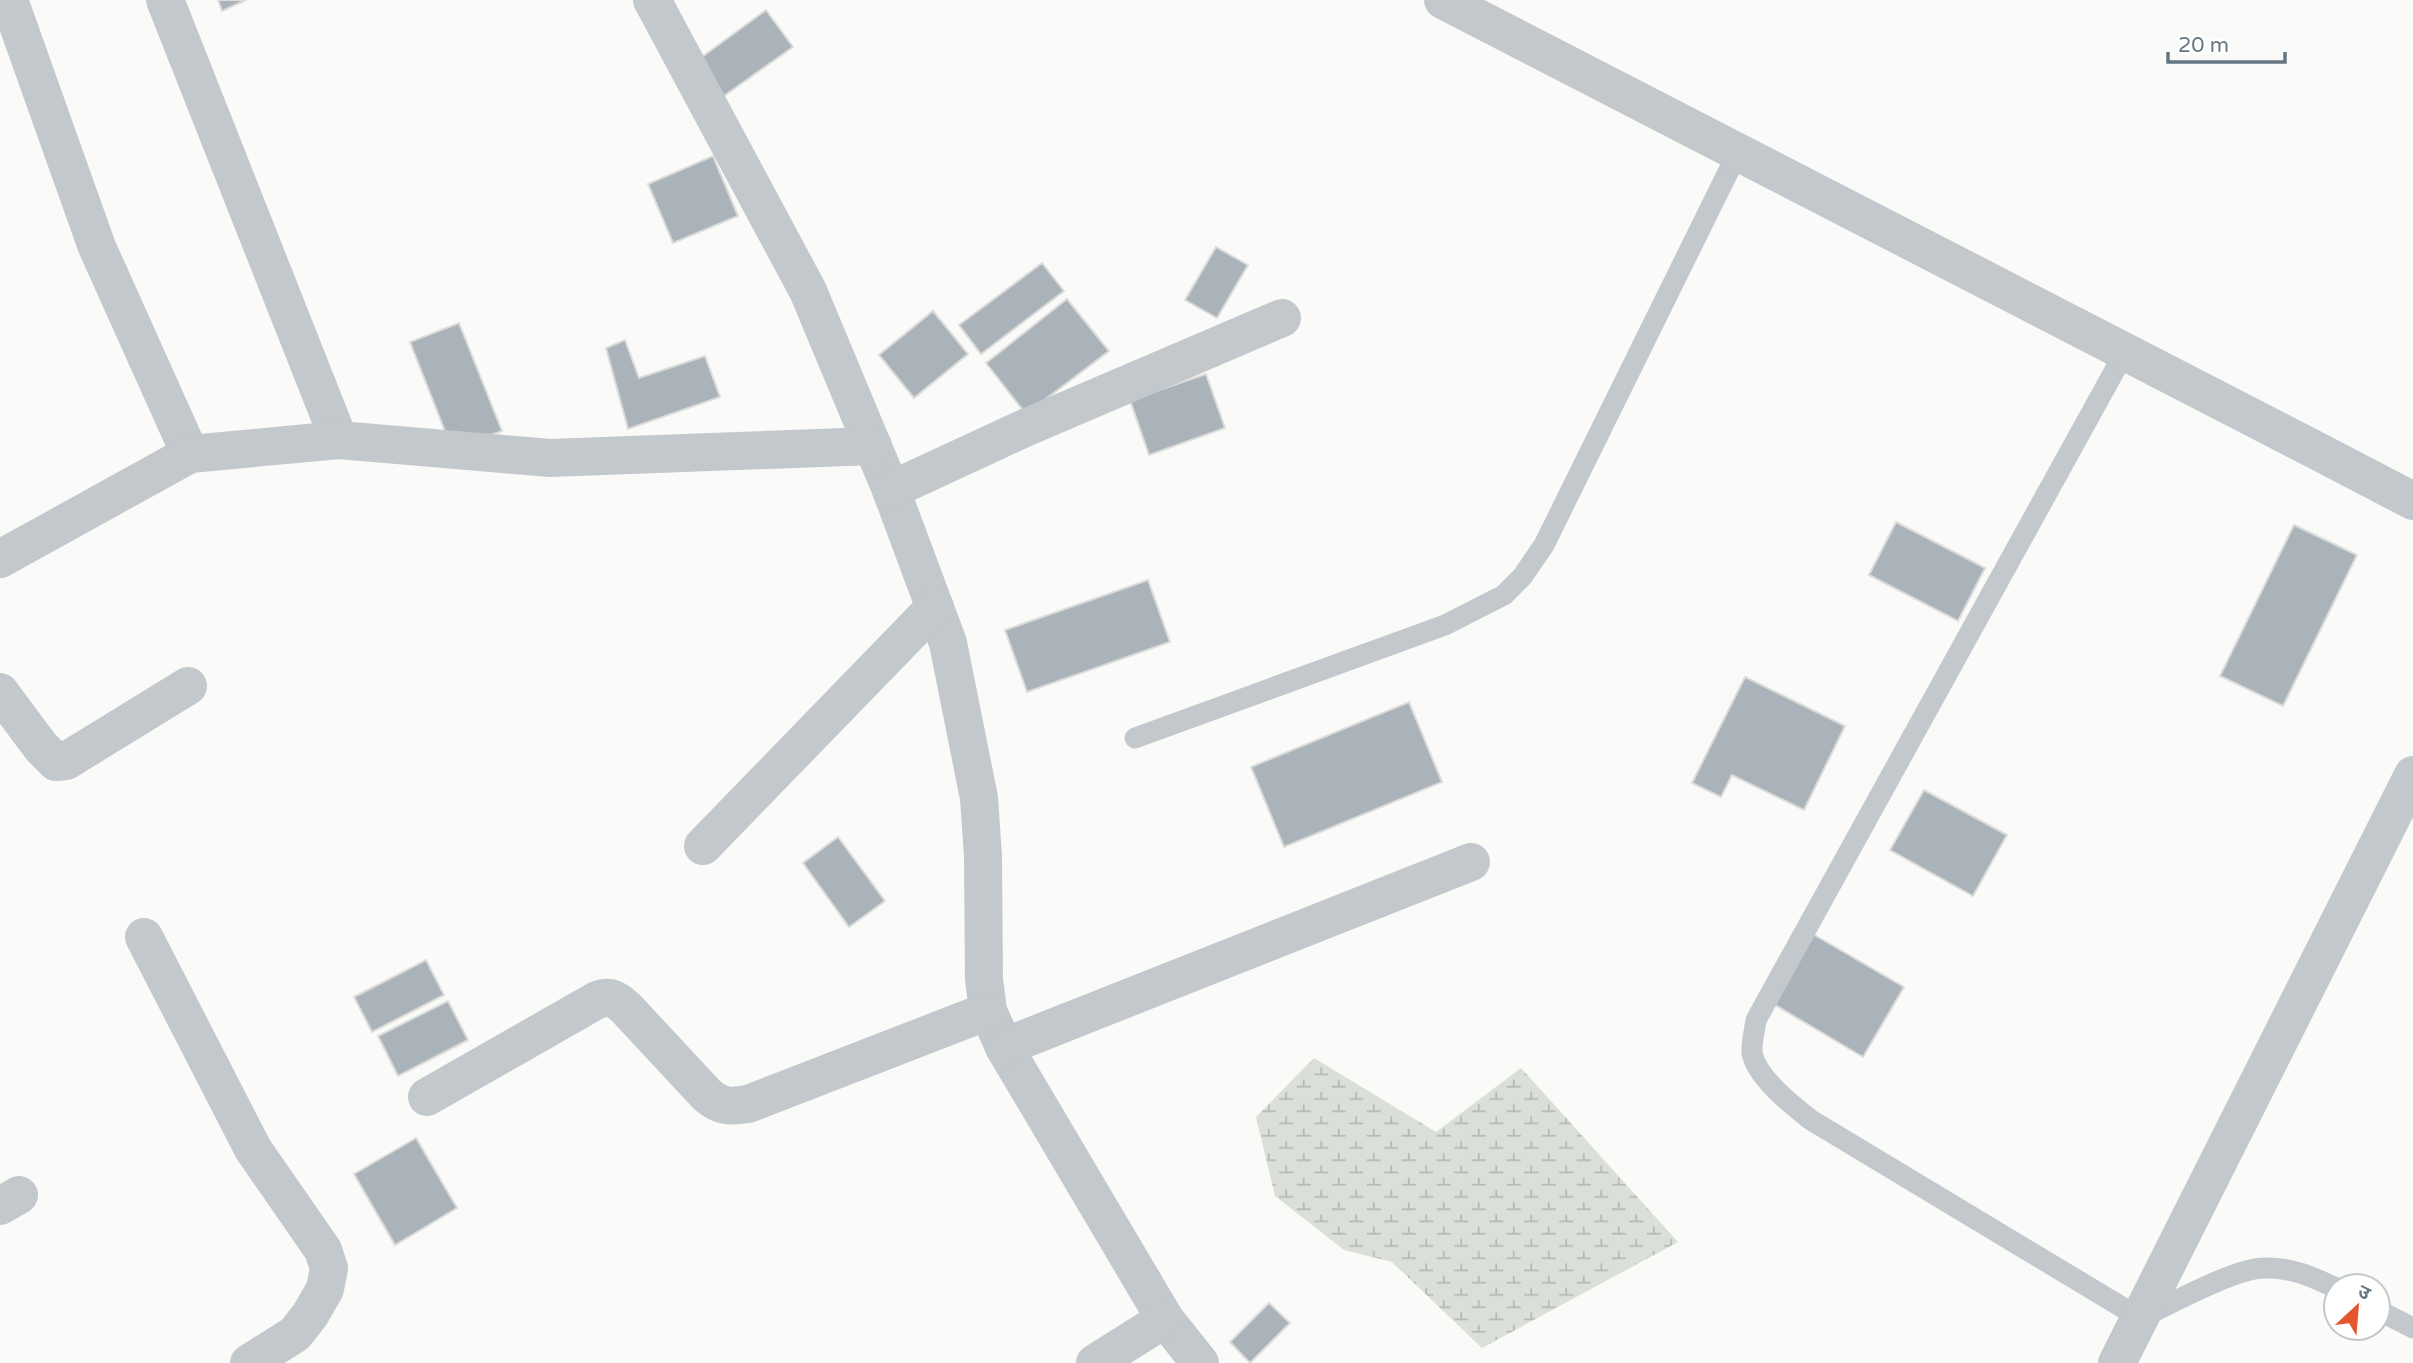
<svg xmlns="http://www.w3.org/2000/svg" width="2413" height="1363" font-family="'Varela Round','Noto Sans Devanagari',sans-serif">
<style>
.wetland{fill:url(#wetland-marsh)}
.building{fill:#aab3b9;stroke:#dcdcda;stroke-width:2}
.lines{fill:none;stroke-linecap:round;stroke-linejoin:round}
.service{stroke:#c3c8cc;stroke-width:21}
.minor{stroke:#c3c8cc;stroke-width:38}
</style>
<defs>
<pattern id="wetland-marsh" width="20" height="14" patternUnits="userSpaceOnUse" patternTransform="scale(1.75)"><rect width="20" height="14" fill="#dadfd7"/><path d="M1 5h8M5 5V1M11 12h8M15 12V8" fill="none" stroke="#b4b9b4"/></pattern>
</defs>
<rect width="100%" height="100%" fill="#fafaf8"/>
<polygon class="wetland" points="1314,1058 1436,1132 1521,1068 1678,1242 1482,1348 1392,1262 1344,1250 1275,1196 1256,1117"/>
<g class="building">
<polygon points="218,0 246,0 222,11"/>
<polygon points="766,10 793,47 721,98 695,62"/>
<polygon points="713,156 738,216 673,243 648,184"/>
<polygon points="1216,247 1248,265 1217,318 1185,300"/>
<polygon points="1042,263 1064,291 981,354 959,325"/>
<polygon points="1067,299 1109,351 1026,414 986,363"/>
<polygon points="933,311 968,354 914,398 879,355"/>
<polygon points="459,323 502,431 452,449 410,342"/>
<polygon points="625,340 639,378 705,356 720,397 628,429 606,348"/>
<polygon points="1206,374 1225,428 1149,455 1130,400"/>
<polygon points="1896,522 1985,568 1958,621 1869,575"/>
<polygon points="2294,525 2357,555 2283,706 2220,676"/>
<polygon points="1148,580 1170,642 1027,692 1005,630"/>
<polygon points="1745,677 1845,726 1804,810 1732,775 1721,797 1692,783"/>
<polygon points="1409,702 1442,782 1284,847 1251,767"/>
<polygon points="1924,790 2007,835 1973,896 1890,850"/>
<polygon points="838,837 885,901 849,927 803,863"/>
<polygon points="1811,933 1904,987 1863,1057 1770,1002"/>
<polygon points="426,960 444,995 372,1032 354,997"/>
<polygon points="448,1001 468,1040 398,1076 378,1036"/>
<polygon points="416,1138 457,1208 395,1245 354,1174"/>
<polygon points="1269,1303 1290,1323 1250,1363 1230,1342"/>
</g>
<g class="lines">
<g class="service">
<path d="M2126 350 1756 1020C1755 1029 1751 1044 1752 1053 1757 1078 1792 1105 1811 1120L2140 1318C2169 1305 2235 1268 2264 1268 2291 1267 2313 1277 2336 1288"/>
<polyline points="1135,738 1445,625 1504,595 1522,577 1544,545 1737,154"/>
<polyline points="2378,1310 2413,1328"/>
</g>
<g class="minor">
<polyline points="9,0 97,247 190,454"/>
<polyline points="165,0 339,440"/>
<polyline points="652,0 808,291 891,490 948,643 979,798 983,856 984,979 988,1011 1004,1047 1165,1319 1200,1363"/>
<path d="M1443 0C1766 169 2091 332 2413 501"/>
<polyline points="891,490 1027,427 1282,318"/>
<polyline points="0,559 190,454 339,440 550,458 873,446"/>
<polyline points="0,692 41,747 56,762 66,761 188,686"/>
<polyline points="703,846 935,607"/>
<polyline points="144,937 253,1149 323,1250 329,1268 325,1289 310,1315 295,1334 249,1363"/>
<polyline points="1004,1047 1471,862"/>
<path d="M427 1097 597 1000C610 995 616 999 626 1008L707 1095C721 1107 730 1107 748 1104L988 1011"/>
<polyline points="0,1206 19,1195"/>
<polyline points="1095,1363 1165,1319"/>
<polyline points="2117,1363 2413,775"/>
</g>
</g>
<g transform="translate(2357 1307) rotate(26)"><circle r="33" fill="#ffffff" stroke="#c1c8cd" stroke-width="2"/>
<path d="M0-5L12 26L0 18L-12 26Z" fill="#e4572e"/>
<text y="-10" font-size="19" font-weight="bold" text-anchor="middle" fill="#657683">उ</text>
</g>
<path d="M2168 52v10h117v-10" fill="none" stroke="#657683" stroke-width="3.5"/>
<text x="2178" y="52" font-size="21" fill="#657683" stroke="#ffffff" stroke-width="5" paint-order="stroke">20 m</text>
</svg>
